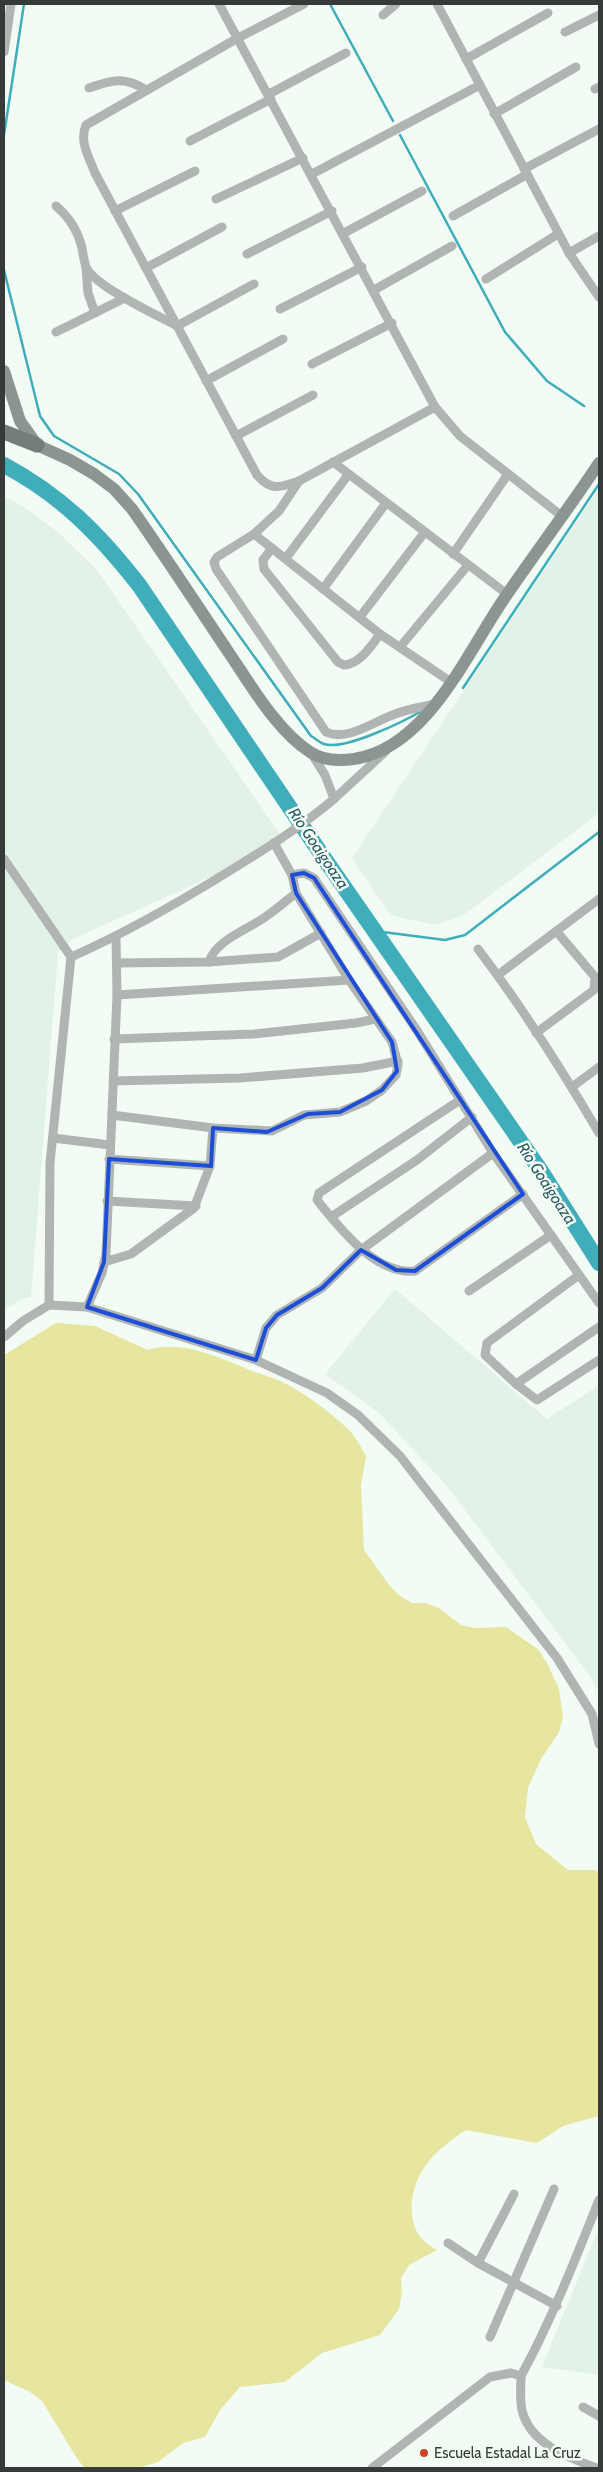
<svg xmlns="http://www.w3.org/2000/svg" width="603" height="2472" font-family="Cabin,sans-serif">
<style>
.built{fill:#e2f2e7}
.green{fill:#e7e6a0}
.lines{fill:none;stroke-linecap:round;stroke-linejoin:round}
.stream{stroke:#3fadba;stroke-width:2.5}
.river{stroke:#3fadba;stroke-width:16}
.street{stroke:#b0b5b4;stroke-width:9}
.secondary{stroke:#8d9593;stroke-width:12}
.primary{stroke:#737d7b;stroke-width:15}
.marked{fill:none;stroke:#1d4ed8;stroke-width:4;stroke-linejoin:round}
.poi-dot{fill:#ce4328;stroke:#f2fcf5;stroke-width:2}
.labels{text-anchor:middle;stroke-width:5;stroke-linejoin:round;paint-order:stroke}
.poi-label{font-size:15px;fill:#363a38;stroke:#f2fcf5;text-anchor:start}
.water-label{font-size:16px;font-style:italic;fill:#2c5b61;stroke:#f2fcf5}
</style>
<rect width="100%" height="100%" fill="#f2fcf5"/>
<g class="built">
<polygon points="599,488 599,813 462,916 435,925 390,915 352,858"/>
<polygon points="4,496 27,509 59,533 97,570 286,843 73,939 58,952 31,1297 22,1299 4,1310"/>
<polygon points="395,1289 547,1419 599,1385 599,1693 591,1678 446,1485 380,1414 325,1374"/>
<polygon points="599,2227 599,2375 542,2367"/>
</g>
<path class="green" d="M56 1323 95 1326 148 1350C184 1339 222 1359 255 1372 263 1375 272 1377 280 1381 304 1392 330 1412 349 1430 356 1437 361 1448 366 1456L361 1485 364 1550 390 1586 400 1596 412 1603H426L439 1608 461 1625 475 1628 506 1627 539 1650 547 1663 559 1689 563 1717 559 1732 541 1759 528 1788 525 1817 536 1844 568 1870H595L599 1874V2116L563 2126 537 2143 466 2130C435 2150 409 2175 412 2214 414 2232 421 2241 437 2250L409 2265 401 2278 402 2293 399 2309 380 2335 322 2353 285 2382 240 2387 220 2410 205 2437 183 2443 158 2462 139 2468H85L78 2460 42 2401 30 2392 4 2380V1355Z"/>
<g class="lines">
<g class="stream">
<polyline points="330,4 393,121"/>
<polyline points="4,135 24,4"/>
<polyline points="400,135 505,332 547,381 584,406"/>
<path d="M4 270 40 416 54 436 119 474 138 494 311 736C315 738 320 743 324 744 344 751 405 721 423 710"/>
<polyline points="463,688 599,484"/>
<polyline points="375,931 445,940 465,935 599,832"/>
</g>
<path class="river" d="M4 465C62 496 99 534 139 585L326 861 541 1171 599 1263"/>
<g class="street">
<polyline points="219,4 435,407 460,436 563,517"/>
<path d="M304 4 238 38 86 125C79 142 89 157 95 173L257 475C272 492 280 487 299 481L435 407"/>
<polyline points="437,4 569,253 599,297"/>
<polyline points="383,15 396,4"/>
<polyline points="565,32 599,15"/>
<polyline points="4,52 11,4"/>
<polyline points="466,59 548,13"/>
<path d="M89 88C112 80 125 76 146 90"/>
<polyline points="595,89 599,87"/>
<polyline points="269,94 346,53"/>
<polyline points="494,114 576,67"/>
<polyline points="190,141 271,99"/>
<polyline points="524,169 599,129"/>
<polyline points="312,174 480,85"/>
<polyline points="216,199 303,158"/>
<path d="M56 206C69 217 78 231 82 248 83 254 84 261 86 267 94 286 157 315 177 326L254 284"/>
<polyline points="115,211 195,171"/>
<polyline points="453,216 526,175"/>
<polyline points="344,233 422,191"/>
<polyline points="569,253 599,236"/>
<polyline points="247,254 332,211"/>
<polyline points="86,268 88,293 95,313"/>
<polyline points="146,268 222,227"/>
<polyline points="486,279 558,234"/>
<polyline points="374,290 452,246"/>
<polyline points="280,309 362,267"/>
<polyline points="56,332 125,298"/>
<polyline points="312,364 392,323"/>
<polyline points="206,381 283,339"/>
<polyline points="236,436 313,395"/>
<polyline points="333,462 507,594"/>
<path d="M299 481 279 511 254 534 217 557 214 562 216 569 326 732C347 742 375 721 395 714 408 709 422 707 436 704"/>
<polyline points="254,534 380,634 451,682"/>
<path d="M272 548 263 560 264 569 338 662 344 665C360 664 372 645 380 634"/>
<polyline points="453,554 508,474"/>
<polyline points="286,558 348,475"/>
<polyline points="323,589 386,503"/>
<polyline points="360,617 424,533"/>
<polyline points="400,647 468,565"/>
<polyline points="334,799 386,751"/>
<polyline points="4,859 71,957 50,1163 49,1305"/>
<polyline points="292,875 304,873 314,878 418,1032 493,1153 599,1303"/>
<path d="M478 949C522 1007 562 1070 599 1133"/>
<path d="M71 957C128 932 178 903 231 870 267 848 302 826 334 799L325 775 311 753"/>
<path d="M209 962C216 939 250 929 268 915 278 908 287 900 296 893"/>
<polyline points="117,963 209,962 278,957 321,933"/>
<polyline points="498,975 599,899"/>
<polyline points="117,995 349,980"/>
<polyline points="536,1033 594,990 595,977 557,932"/>
<polyline points="114,1039 254,1034 356,1023 375,1019"/>
<polyline points="113,1081 240,1078 363,1068 398,1061"/>
<polyline points="572,1087 599,1067"/>
<path d="M460 1100 319 1193 317 1200C340 1228 375 1275 415 1271L523 1194"/>
<polyline points="112,1115 213,1128 272,1131 304,1115 340,1112 366,1101 382,1090 396,1075 398,1064 392,1042 349,980 296,893 292,875 274,843"/>
<polyline points="53,1138 110,1145"/>
<polyline points="109,1159 210,1166"/>
<polyline points="107,1201 196,1206"/>
<polyline points="331,1217 417,1160 472,1117"/>
<polyline points="104,1262 131,1254 194,1208 210,1166 213,1128"/>
<polyline points="579,1275 487,1343 485,1355 516,1384 537,1400 599,1360"/>
<polyline points="469,1291 551,1235"/>
<polyline points="87,1307 102,1273 106,1254 117,995 116,937"/>
<polyline points="4,1337 23,1321 49,1305 87,1307 256,1360 327,1393 358,1415 400,1456 557,1658 592,1714 599,1744"/>
<polyline points="256,1360 266,1328 277,1315 322,1288 361,1250 493,1153"/>
<polyline points="516,1384 599,1327"/>
<polyline points="448,2243 478,2263 557,2306"/>
<polyline points="478,2263 514,2194"/>
<polyline points="490,2337 554,2189"/>
<path d="M521 2376C552 2319 575 2260 599 2200"/>
<polyline points="583,2407 599,2416"/>
<path d="M372 2468 490 2377 511 2373 521 2376C521 2388 519 2402 523 2414 533 2445 569 2457 596 2468"/>
</g>
<path class="secondary" d="M4 371 20 421 37 445 70 460 94 474 114 489 132 509C165 556 197 605 229 653 251 685 277 731 310 752 323 761 339 761 354 759 429 748 468 649 508 593 538 549 570 507 599 463"/>
<polyline class="primary" points="4,432 37,445"/>
</g>
<path class="marked" d="M304 873 314 878 523 1194 415 1271 396 1270 361 1250 322 1288 277 1315 266 1328 256 1360 87 1307 104 1262 109 1159 211 1166 213 1128 267 1132 308 1114 340 1112 382 1090 397 1071 392 1042 296 893 292 875Z"/>
<circle class="poi-dot" cx="424" cy="2453" r="5"/>
<g class="labels">
<g class="poi-label">
<text x="434" y="2458">Escuela Estadal La Cruz</text>
</g>
<g class="water-label">
<text transform="translate(319 848) rotate(56)" y="6">Río Goaigoaza</text>
<text transform="translate(547 1183) rotate(57)" y="6">Río Goaigoaza</text>
</g>
</g>
<rect width="603" height="2472" fill="none" stroke="#363a38" stroke-width="10"/>
</svg>
